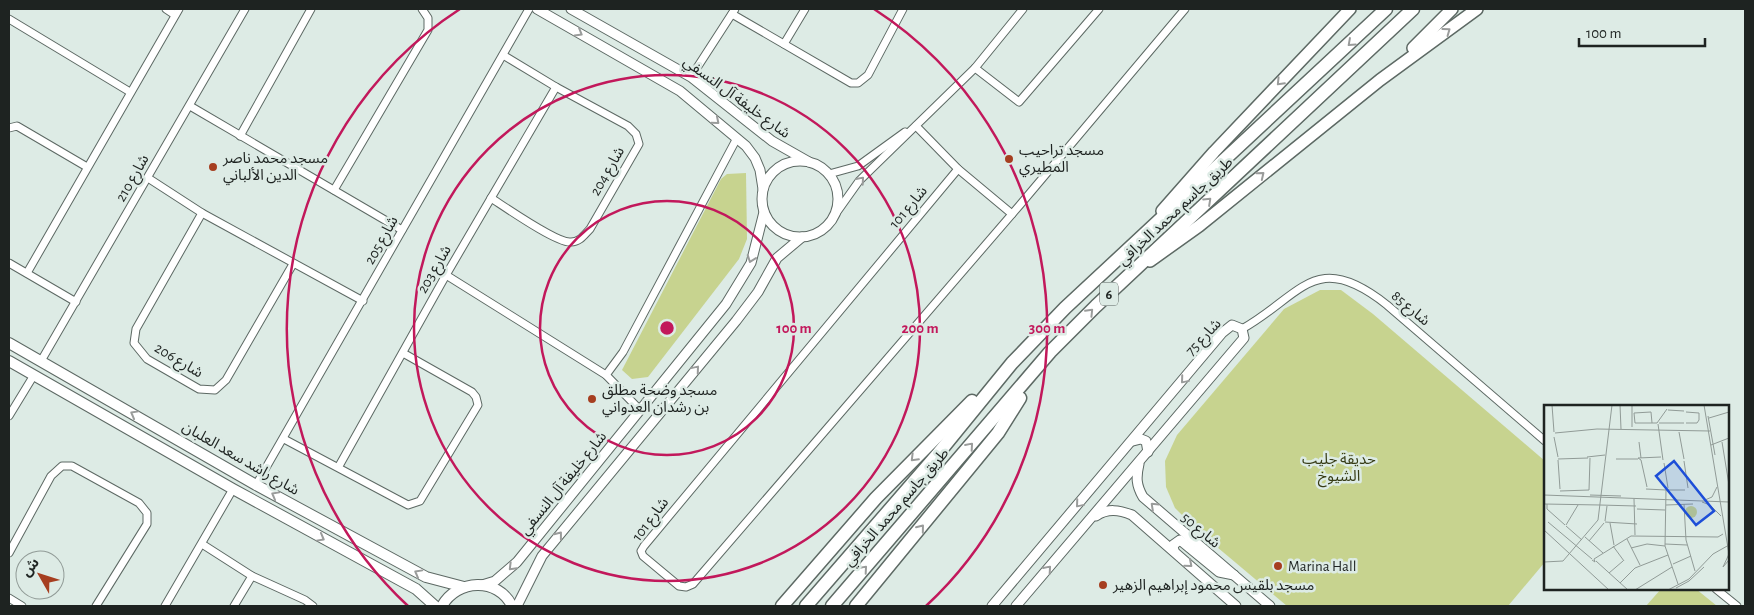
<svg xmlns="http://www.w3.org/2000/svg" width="1754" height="615" font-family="'Alegreya Sans','Noto Sans Arabic',sans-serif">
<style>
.green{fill:#c7d38f}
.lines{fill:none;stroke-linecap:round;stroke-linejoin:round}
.minor-casing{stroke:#5d6964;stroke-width:9}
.tertiary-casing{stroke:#5d6964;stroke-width:11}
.secondary-casing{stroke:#5d6964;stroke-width:12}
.primary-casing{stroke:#5d6964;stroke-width:14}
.motorway-casing{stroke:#5d6964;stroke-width:15}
.minor{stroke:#fff;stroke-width:7}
.tertiary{stroke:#fff;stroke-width:9}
.secondary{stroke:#fff;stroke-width:10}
.primary{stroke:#fff;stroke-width:11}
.motorway{stroke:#fff;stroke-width:12}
.oneway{stroke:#9a9c9b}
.ring{fill:none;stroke:#c2185b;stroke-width:2.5}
.poi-dot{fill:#a63e20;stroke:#ddebe5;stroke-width:2}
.labels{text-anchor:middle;stroke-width:5;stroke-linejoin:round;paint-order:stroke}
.shield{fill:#ddebe5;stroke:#575f5c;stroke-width:1}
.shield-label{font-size:14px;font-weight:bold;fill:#1e2321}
.street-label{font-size:15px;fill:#1e2321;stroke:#ddebe5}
.poi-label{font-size:15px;fill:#1e2321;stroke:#ddebe5;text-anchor:start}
.park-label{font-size:15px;fill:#373c16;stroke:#ddebe5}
.inset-road{fill:none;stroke:#919b97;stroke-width:1}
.view{fill:#1d4ed8;fill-opacity:0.15;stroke:#1d4ed8;stroke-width:2.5}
.inset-edge{fill:none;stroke:#1e2321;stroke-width:2.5}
.centre{fill:#c2185b;stroke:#ddebe5;stroke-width:2.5}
.ring-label{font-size:15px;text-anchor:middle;font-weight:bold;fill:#c2185b;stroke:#ddebe5;stroke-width:5;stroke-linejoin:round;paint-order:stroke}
</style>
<rect width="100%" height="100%" fill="#ddebe5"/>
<g class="green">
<polygon points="746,173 747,239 739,259 648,377 632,379 622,370 721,179 727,174"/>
<polygon points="1320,290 1341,290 1373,314 1545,461 1545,562 1508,606 1287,606 1198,531 1175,508 1166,487 1165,461 1177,435 1284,309"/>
<polygon points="1661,589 1696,589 1717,606 1646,606"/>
</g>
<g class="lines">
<defs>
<g id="minor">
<polyline points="166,9 175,15"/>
<polyline points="732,14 851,83 858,83 868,75 903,9"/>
<polyline points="9,19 130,92"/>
<polyline points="784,44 805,9"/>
<polyline points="975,68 1019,102 1099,9"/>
<polyline points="691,77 735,9"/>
<polyline points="190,106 402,230"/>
<polyline points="916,126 958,169 1012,214"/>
<polyline points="9,128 17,126 87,167"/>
<polyline points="240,136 311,9"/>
<polyline points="958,169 644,546 641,551 643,556 679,586 686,587 693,584 1019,206 1185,9"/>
<polyline points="829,174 858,166 905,132"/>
<polyline points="148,178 202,213 363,301"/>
<polyline points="334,190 428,30 428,18 422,9"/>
<path d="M491 198C505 207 558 244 571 242 580 242 584 235 590 229L639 144 636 134 628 126 556 87 503 55"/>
<polyline points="202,213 136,329 134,343 147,359 199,389 215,390 226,380 293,264"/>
<polyline points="832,219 859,181 975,68 1023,9"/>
<polyline points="9,263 76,302"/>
<polyline points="27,273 179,9"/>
<polyline points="446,275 606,375 640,410"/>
<path d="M1242 329C1302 295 1315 248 1387 305L1545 441"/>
<polyline points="41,361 245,9"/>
<polyline points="606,375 623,352 737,138"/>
<polyline points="9,416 34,375"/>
<polyline points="284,439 408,505 420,501 478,405 476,397 472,392 403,353"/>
<polyline points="339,466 446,275 556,87"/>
<polyline points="256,485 529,9"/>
<polyline points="202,544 252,576 305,600 313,606"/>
<polyline points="9,553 51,476 62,466 72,466 139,503 147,513 147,524 96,606"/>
<polyline points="1716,589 1737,606"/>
<polyline points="9,598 22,606"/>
<polyline points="165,606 233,489"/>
<polyline points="234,606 252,576"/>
</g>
<g id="tertiary">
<polyline points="537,9 680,91 746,146 755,158 760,170 763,189"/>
<polyline points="571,9 691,77 772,141 809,162"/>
<circle cx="800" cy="199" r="38"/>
<polyline points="1133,441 1141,439 1146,441 1148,452"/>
<path d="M1139 464C1136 477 1136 485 1143 497L1270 606"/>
<path d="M1096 516C1108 508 1119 510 1132 515L1236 606"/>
<polyline points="1174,551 1173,545 1180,540 1219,572 1234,575"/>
<polyline points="482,585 495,581 517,562 726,304 751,263 764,212"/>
<polyline points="517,606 542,556 736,321 758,292 777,258 802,237"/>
<polyline points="992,606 1222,333 1232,325 1242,329 1244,338 1016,606"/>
</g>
<g id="secondary">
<polyline points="9,343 256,485 426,577 464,587"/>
<polyline points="9,361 233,489 416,589 435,606"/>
<path d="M442 606C457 579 498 577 512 606"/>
</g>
<g id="primary">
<polyline points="1413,48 1452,9"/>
<polyline points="1162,211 1214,152 1350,9"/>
<polyline points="1150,261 1199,226 1380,80 1477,9"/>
</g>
<g id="motorway">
<polyline points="782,606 876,498 972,401"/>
<polyline points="806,606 937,455 1012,363 1065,308 1386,9"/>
<polyline points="832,606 1050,352 1096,306 1413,9"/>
<polyline points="856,606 998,433 1020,398"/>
</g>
</defs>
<use href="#minor" class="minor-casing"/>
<use href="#tertiary" class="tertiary-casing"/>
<use href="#secondary" class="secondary-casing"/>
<use href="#primary" class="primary-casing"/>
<use href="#motorway" class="motorway-casing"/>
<use href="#minor" class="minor"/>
<use href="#tertiary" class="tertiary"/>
<use href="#secondary" class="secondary"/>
<use href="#primary" class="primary"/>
<use href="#motorway" class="motorway"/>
</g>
<defs><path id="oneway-chevron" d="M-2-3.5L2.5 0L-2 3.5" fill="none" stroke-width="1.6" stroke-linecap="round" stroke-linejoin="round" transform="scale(1.25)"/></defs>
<g class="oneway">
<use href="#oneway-chevron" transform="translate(1447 31) rotate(-36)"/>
<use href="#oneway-chevron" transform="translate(579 33) rotate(30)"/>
<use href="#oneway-chevron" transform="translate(1351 43) rotate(138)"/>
<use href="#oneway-chevron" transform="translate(1280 82) rotate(134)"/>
<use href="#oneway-chevron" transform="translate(716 121) rotate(40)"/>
<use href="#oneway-chevron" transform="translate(1261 175) rotate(-39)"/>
<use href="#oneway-chevron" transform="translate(861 180) rotate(-49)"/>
<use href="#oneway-chevron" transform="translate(1208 201) rotate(-43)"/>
<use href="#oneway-chevron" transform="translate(751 259) rotate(110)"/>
<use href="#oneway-chevron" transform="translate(1090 312) rotate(-46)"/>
<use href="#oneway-chevron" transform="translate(696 369) rotate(-50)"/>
<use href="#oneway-chevron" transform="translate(1184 380) rotate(130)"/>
<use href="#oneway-chevron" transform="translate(134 414) rotate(-151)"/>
<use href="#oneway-chevron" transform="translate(970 446) rotate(-49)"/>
<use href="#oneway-chevron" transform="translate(914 458) rotate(135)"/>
<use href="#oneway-chevron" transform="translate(275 495) rotate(-151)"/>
<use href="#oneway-chevron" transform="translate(1079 504) rotate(130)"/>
<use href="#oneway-chevron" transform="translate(1154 506) rotate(-137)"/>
<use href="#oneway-chevron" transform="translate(921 528) rotate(-51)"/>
<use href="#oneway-chevron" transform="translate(559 535) rotate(-52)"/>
<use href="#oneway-chevron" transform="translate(321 538) rotate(29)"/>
<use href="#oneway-chevron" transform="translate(1189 564) rotate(41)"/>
<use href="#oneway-chevron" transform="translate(512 567) rotate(135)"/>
<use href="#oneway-chevron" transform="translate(864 569) rotate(-49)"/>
<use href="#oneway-chevron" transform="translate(1048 569) rotate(-49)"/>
<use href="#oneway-chevron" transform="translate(418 573) rotate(-151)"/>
</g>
<g class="ring">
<circle cx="667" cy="328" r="127"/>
<circle cx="667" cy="328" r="253"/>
<path d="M408 606A380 380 0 0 1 460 9M874 9A380 380 0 0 1 926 606"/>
</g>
<g class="poi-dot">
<circle cx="1009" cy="159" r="5"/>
<circle cx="213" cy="167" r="5"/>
<circle cx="592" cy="399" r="5"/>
<circle cx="1278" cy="566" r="5"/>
<circle cx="1103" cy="585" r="5"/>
</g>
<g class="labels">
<rect class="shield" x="1100" y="282.5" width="18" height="23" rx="4"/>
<g class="shield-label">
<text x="1109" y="299">6</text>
</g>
<g class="street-label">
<text transform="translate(737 97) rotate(36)" y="5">شارع خليفة آل النسفي</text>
<text transform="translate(607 171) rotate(-60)" y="5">شارع 204</text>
<text transform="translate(132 178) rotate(-60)" y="5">شارع 210</text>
<text transform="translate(908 207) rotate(-50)" y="5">شارع 101</text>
<text transform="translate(1175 211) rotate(-43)" y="5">طريق جاسم محمد الخرافي</text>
<text transform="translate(381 240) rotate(-61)" y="5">شارع 205</text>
<text transform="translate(434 269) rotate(-60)" y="5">شارع 203</text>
<text transform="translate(1411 308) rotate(40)" y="5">شارع 85</text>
<text transform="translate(1203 337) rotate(-47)" y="5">شارع 75</text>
<text transform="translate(179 360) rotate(31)" y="5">شارع 206</text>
<text transform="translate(241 458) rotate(30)" y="5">شارع راشد سعد العلبان</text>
<text transform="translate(563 483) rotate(-51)" y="5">شارع خليفة آل النسفي</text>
<text transform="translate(896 507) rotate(-49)" y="5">طريق جاسم محمد الخرافي</text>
<text transform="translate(650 519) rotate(-53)" y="5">شارع 101</text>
<text transform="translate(1201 530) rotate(40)" y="5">شارع 50</text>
</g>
<g class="poi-label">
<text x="1019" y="155">مسجد تراحيب<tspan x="1019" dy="17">المطيري</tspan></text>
<text x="223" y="163">مسجد محمد ناصر<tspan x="223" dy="17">الدين الألباني</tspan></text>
<text x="602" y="395">مسجد وضحة مطلق<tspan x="602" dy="17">بن رشدان العدواني</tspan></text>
<text x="1288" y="571">Marina Hall</text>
<text x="1113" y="590">مسجد بلقيس محمود إبراهيم الزهير</text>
</g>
<g class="park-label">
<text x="1339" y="464">حديقة جليب<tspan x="1339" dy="17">الشيوخ</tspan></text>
</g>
</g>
<g transform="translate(1544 405)">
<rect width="185" height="185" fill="#ddebe5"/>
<path d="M141 107a6 6 0 1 1 12 0a6 6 0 1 1-12 0Z" fill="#c7d38f"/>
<path class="inset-road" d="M8 0 10 27M76 0 77 24M160 0 185 149 179 162 185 155M124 5 140 6M164 11 171 50M165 13 185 7M108 18 107 7 90 8 91 18H113M113 18 123 4M115 18H140M142 18H153L155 15V8L142 7M114 19 119 55M88 22V0M135 27 140 54M11 28 53 24 166 26M10 32 14 52M95 37 97 53M178 37 185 80M167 40 185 33M43 52 61 50M14 54 44 53M72 54H94M14 55 16 84M97 55 94 53 117 52M97 55 103 82M140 56 144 83M120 58 124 83M102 84 122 85M122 85 121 141 134 179M124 85H141M16 86 45 85 46 53M0 90 185 97M46 90 77 91M90 94 91 130M161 95 168 92 173 82M158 97 166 100 177 111M0 99 56 100M3 99V104L21 120M140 99 142 135 151 166M56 100 92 101M122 100 149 99M93 104 121 105M61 116 63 101M4 117 48 154M61 117 93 119M66 118 70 140M22 120 34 100M22 121 38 135M0 125 65 185M41 132 59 148M83 134 96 160M45 136 60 118M121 139 143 140M69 141 80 156M87 143 103 139 121 141M48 155 51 157 50 154 87 131 174 132 179 129M52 156 84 185M0 157 19 156 54 115 68 0M129 159 147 151M65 168 79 156M76 178 91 163 124 150M132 183 145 176 160 162M91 185 128 162M124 185 145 174 169 149 185 140"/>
<path class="view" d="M130 56 170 106 152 120 112 71Z"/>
<rect width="185" height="185" class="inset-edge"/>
</g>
<circle cx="667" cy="328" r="8" class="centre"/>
<g class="ring-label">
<text x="794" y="333">100 m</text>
<text x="920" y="333">200 m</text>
<text x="1047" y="333">300 m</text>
</g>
<rect width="1754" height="615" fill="none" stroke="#1e2321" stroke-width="20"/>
<g transform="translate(40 575) rotate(309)"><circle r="24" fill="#ddebe5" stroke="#919b97"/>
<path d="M0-4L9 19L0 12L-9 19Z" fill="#a63e20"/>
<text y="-8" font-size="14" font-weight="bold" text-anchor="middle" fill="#1e2321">ش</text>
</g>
<path d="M1579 38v8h126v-8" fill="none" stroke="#1e2321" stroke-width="2.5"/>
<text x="1586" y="38" font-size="15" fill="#1e2321" stroke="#ddebe5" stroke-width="4" paint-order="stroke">100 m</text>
</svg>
